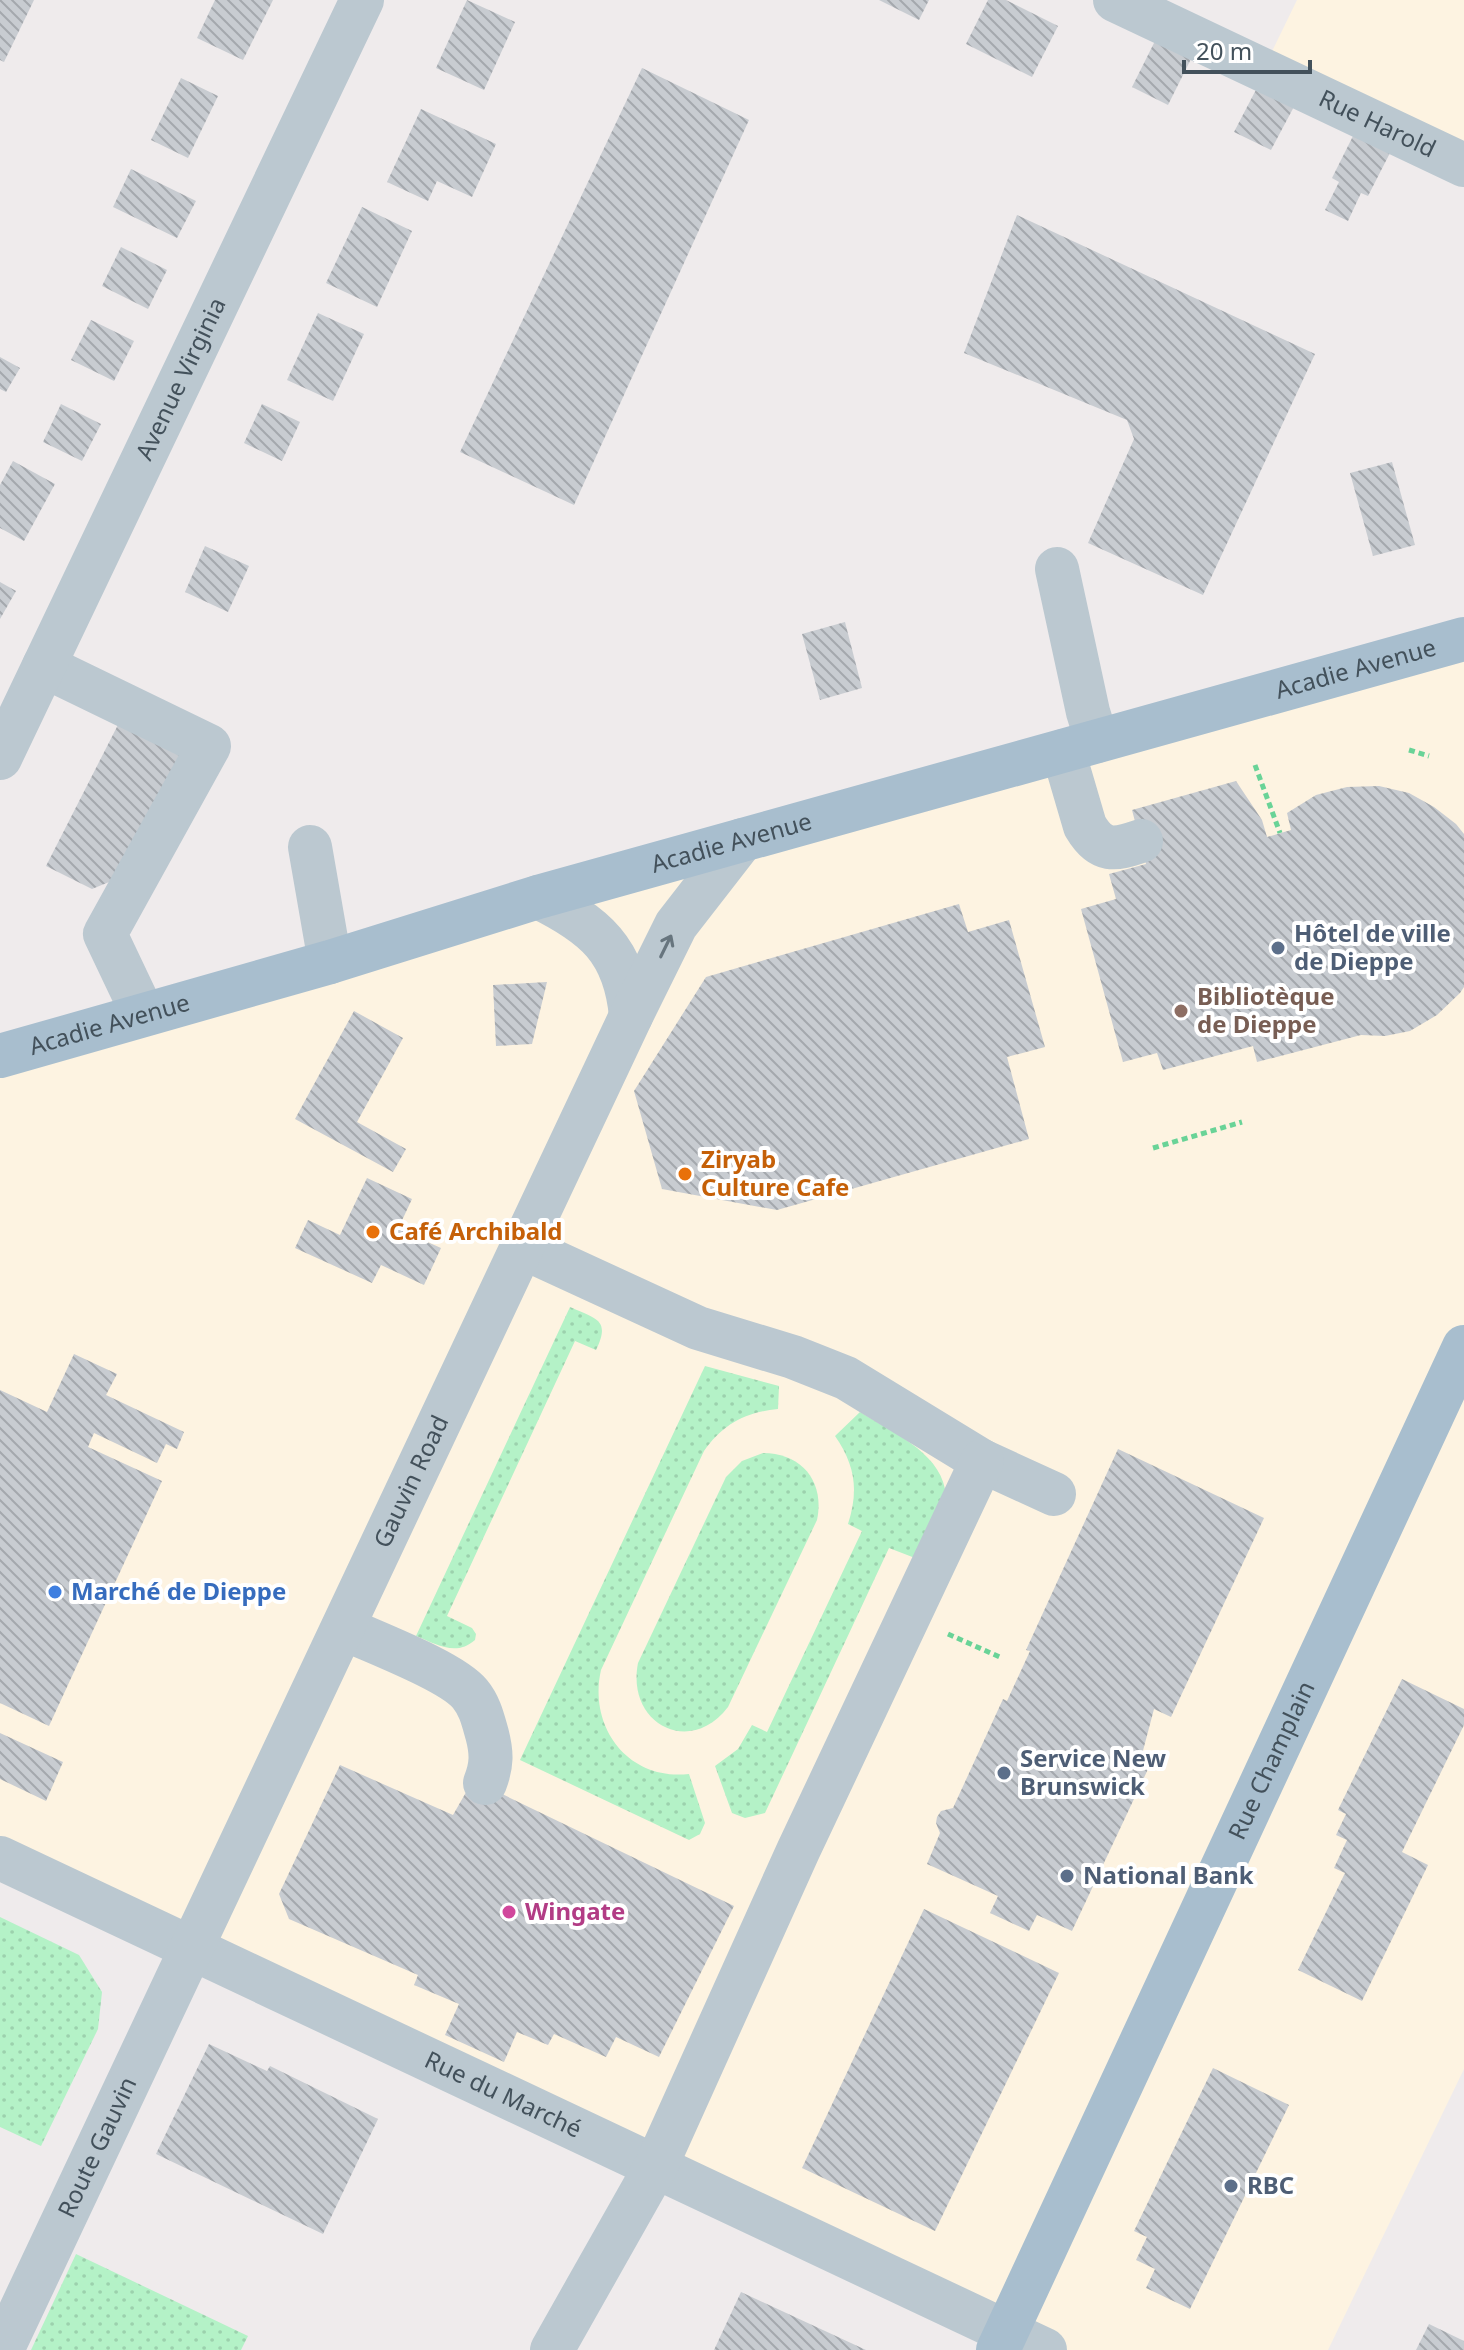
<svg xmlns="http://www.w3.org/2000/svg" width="1464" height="2350" font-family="'Noto Sans',sans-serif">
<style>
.commercial{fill:#fdf3e1}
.grass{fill:url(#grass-dots)}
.building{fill:url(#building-back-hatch)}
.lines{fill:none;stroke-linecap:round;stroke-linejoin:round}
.path{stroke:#69d397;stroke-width:5;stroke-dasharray:6 4;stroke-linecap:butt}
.minor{stroke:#bbc8d0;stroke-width:44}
.major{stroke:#a8bece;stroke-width:44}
.oneway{stroke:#67757e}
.service-dot{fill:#5c6f8a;stroke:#fff;stroke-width:3}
.education-dot{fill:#8d6e63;stroke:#fff;stroke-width:3}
.food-dot{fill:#e8710a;stroke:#fff;stroke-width:3}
.shop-dot{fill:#3f7fe0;stroke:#fff;stroke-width:3}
.hotel-dot{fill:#d1479c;stroke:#fff;stroke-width:3}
.labels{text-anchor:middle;stroke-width:8;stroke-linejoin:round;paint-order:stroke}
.street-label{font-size:24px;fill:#43515b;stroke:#fff}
.service-label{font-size:24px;font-weight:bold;fill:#4e5e75;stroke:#fff;text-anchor:start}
.education-label{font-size:24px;font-weight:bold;fill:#785e54;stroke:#fff;text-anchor:start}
.food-label{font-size:24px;font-weight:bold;fill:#c56008;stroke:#fff;text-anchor:start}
.shop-label{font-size:24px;font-weight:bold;fill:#366cbe;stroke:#fff;text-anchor:start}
.hotel-label{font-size:24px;font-weight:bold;fill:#b23c85;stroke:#fff;text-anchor:start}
</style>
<defs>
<pattern id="grass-dots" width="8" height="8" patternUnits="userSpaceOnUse" patternTransform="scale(2)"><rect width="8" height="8" fill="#b4f2c7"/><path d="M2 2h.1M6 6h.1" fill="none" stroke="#9cd1ad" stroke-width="1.8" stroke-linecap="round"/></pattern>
<pattern id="building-back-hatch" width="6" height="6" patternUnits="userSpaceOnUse" patternTransform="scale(2)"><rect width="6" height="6" fill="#c8ccd1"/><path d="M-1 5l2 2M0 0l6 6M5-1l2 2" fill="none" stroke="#a4a8ad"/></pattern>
</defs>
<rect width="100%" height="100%" fill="#efebec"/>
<g class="commercial">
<polygon points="1297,0 1464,0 1464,165 1263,70"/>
<polygon points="1464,639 1464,2069 1328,2350 998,2350 0,1858 0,1056"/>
</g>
<g class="grass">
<path d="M570 1307C596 1319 611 1319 596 1350L575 1341 447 1616 472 1628 476 1634 475 1640C456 1657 436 1644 416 1636Z"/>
<path d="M705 1366 779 1386 778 1409C745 1412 722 1425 704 1451L601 1670C588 1727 628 1781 689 1774L705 1823 700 1834 689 1840 520 1760Z"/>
<path d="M860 1412C890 1431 938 1451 945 1489L915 1558 889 1548 765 1813 745 1818 732 1813 715 1766 738 1749 752 1725 767 1732 862 1531 848 1524C859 1490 855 1465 835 1436Z"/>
<path d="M763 1453C802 1453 825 1482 817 1520L728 1707C690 1757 626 1724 638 1663L726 1477 742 1461Z"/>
<polygon points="0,1917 79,1955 102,1992 98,2029 41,2146 0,2127"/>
<polygon points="76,2254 248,2336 241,2350 31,2350"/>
</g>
<g class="building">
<polygon points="0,0 34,0 4,62 0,60"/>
<polygon points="215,0 273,0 243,60 197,38"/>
<polygon points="467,0 515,22 484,90 436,68"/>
<polygon points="879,0 929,0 919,20"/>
<polygon points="988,0 1006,0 1058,26 1032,77 966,44"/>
<polygon points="1157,37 1193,55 1168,105 1132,87"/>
<polygon points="642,68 749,120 574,505 460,452"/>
<polygon points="181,78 218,96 188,158 151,140"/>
<polygon points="1260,82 1297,101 1271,150 1234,132"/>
<polygon points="421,109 496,144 472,197 437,181 428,201 387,182"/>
<polygon points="1354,134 1390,153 1368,196 1361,193 1348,221 1325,210 1339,182 1332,178"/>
<polygon points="131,169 196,201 177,238 113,207"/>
<polygon points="362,207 412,231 377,307 326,283"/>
<polygon points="1017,215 1315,354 1203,595 1088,543 1134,439 1127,420 964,353"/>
<polygon points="121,247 167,270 148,309 102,286"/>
<polygon points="318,313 364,334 333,401 287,380"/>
<polygon points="91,320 134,341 114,381 71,360"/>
<polygon points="0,357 20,368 6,392 0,389"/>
<polygon points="61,404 101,424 82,461 43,442"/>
<polygon points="262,404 300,422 282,461 244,443"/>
<polygon points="13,461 55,484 24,541 0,528 0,485"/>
<polygon points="1392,462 1415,545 1373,556 1350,473"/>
<polygon points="205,546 249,566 228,612 185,592"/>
<polygon points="0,582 16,591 0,619"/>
<polygon points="845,622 862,688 820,700 802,634"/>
<polygon points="123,715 192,749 114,880 92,889 46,866"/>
<polygon points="1236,781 1262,820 1267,837 1291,830 1287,813 1316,795 1347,787 1379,786 1409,793 1434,807 1456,824 1464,834 1464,987 1460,993 1437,1015 1410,1031 1385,1036 1361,1035 1257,1062 1253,1046 1163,1070 1157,1053 1123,1062 1081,909 1116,899 1109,874 1146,864 1132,810"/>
<polygon points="959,904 968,932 1009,920 1045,1047 1007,1057 1029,1139 777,1210 662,1189 634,1091 706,977"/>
<polygon points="547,982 532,1044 496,1046 493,985"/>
<polygon points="354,1011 403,1038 357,1122 406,1149 393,1172 295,1119"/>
<polygon points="367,1178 412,1199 398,1229 441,1248 424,1285 381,1265 372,1283 295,1248 308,1220 340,1235"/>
<polygon points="74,1354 117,1374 106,1395 184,1432 177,1449 166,1444 157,1463 94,1433 88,1447 162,1481 49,1726 0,1703 0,1390 47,1412"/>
<polygon points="1118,1449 1264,1518 1171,1717 1154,1709 1140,1762 1149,1767 1072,1931 1037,1915 1029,1931 990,1913 998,1896 927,1864 940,1833 936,1823 937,1817 941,1811 953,1808 1003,1699 1007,1701 1030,1651 1026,1650"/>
<polygon points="1402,1679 1464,1709 1464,1725 1402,1852 1428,1865 1362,2001 1298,1970 1345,1873 1334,1868 1347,1840 1336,1835 1346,1814 1338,1810"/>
<polygon points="0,1733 63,1762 46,1801 0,1779"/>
<polygon points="340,1765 453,1815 473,1780 734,1906 659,2057 616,2037 606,2057 554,2034 548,2045 517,2032 504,2062 445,2035 459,2004 414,1985 418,1975 289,1919 279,1894"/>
<polygon points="924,1909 1059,1973 935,2231 802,2168"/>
<polygon points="209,2044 267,2071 270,2066 378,2119 323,2234 156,2154"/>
<polygon points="1213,2068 1289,2105 1190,2309 1146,2288 1155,2269 1136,2260 1147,2237 1134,2231"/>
<polygon points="741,2292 866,2350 714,2350"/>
<polygon points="1429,2324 1464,2341 1464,2350 1416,2350"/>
</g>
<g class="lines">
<g class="path">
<polyline points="1409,750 1429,756"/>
<polyline points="1255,765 1280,833"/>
<polyline points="1153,1148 1242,1122"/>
<polyline points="948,1634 1002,1658"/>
</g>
<g class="minor">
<path id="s1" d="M1115 0 1464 165"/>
<polyline points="1057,569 1088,712 1097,741"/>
<polyline points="44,666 209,746 105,934 143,1014"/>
<path d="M1063 751 1085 826C1101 853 1114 850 1141 841"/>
<path id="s2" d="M0 758 362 0"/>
<polyline points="310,847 330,962"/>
<path d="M538 897C595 925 625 950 631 1016"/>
<polyline points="522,1247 698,1328 793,1357 846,1378 982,1461 1054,1494"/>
<path d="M343 1628C373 1642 451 1671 470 1694 480 1706 483 1720 487 1734 492 1753 492 1765 485 1783"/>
<path id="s3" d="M0 1858 1045 2350"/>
<path id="s4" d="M2 2350 631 1016 676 925 742 840"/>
<polyline points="552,2350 656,2166 798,1851 982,1461"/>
</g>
<g class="major">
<path id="s5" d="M0 1056 330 962 538 897 1464 639"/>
<path id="s6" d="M998 2350 1464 1347"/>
</g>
</g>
<defs><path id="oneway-shaft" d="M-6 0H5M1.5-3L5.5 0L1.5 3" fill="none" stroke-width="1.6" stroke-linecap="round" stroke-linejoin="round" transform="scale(2)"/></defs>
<use class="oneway" href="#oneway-shaft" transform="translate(666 946) rotate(-64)"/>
<g class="service-dot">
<circle cx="1278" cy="948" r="8"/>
<circle cx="1004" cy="1773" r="8"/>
<circle cx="1067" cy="1876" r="8"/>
<circle cx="1231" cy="2186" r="8"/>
</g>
<circle class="education-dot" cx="1181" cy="1011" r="8"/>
<g class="food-dot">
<circle cx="685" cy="1174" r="8"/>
<circle cx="373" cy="1232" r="8"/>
</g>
<circle class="shop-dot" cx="55" cy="1592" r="8"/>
<circle class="hotel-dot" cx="509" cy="1912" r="8"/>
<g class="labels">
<g class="street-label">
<text dy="8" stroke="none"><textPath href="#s1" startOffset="290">Rue Harold</textPath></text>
<text dy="8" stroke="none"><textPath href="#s2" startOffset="420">Avenue Virginia</textPath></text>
<text dy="8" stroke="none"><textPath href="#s5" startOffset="1410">Acadie Avenue</textPath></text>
<text dy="8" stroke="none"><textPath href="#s5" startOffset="762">Acadie Avenue</textPath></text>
<text dy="8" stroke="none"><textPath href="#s5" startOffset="114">Acadie Avenue</textPath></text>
<text dy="8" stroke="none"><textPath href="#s4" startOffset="960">Gauvin Road</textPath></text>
<text dy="8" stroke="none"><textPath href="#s6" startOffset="650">Rue Champlain</textPath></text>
<text dy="8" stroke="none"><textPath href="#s3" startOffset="556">Rue du Marché</textPath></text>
<text dy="8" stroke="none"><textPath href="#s4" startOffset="224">Route Gauvin</textPath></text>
</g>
<g class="service-label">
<text x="1294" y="942">Hôtel de ville<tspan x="1294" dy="28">de Dieppe</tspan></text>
<text x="1020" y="1767">Service New<tspan x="1020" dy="28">Brunswick</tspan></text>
<text x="1083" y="1884">National Bank</text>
<text x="1247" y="2194">RBC</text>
</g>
<g class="education-label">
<text x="1197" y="1005">Bibliotèque<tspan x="1197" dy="28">de Dieppe</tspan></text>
</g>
<g class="food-label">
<text x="701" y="1168">Ziryab<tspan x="701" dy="28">Culture Cafe</tspan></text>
<text x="389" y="1240">Café Archibald</text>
</g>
<g class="shop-label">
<text x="71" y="1600">Marché de Dieppe</text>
</g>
<g class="hotel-label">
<text x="525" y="1920">Wingate</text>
</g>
</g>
<path d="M1184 60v12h126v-12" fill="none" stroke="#43515b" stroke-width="4"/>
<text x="1196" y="60" font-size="24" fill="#43515b" stroke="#ffffff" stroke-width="6" paint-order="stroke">20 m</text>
</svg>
